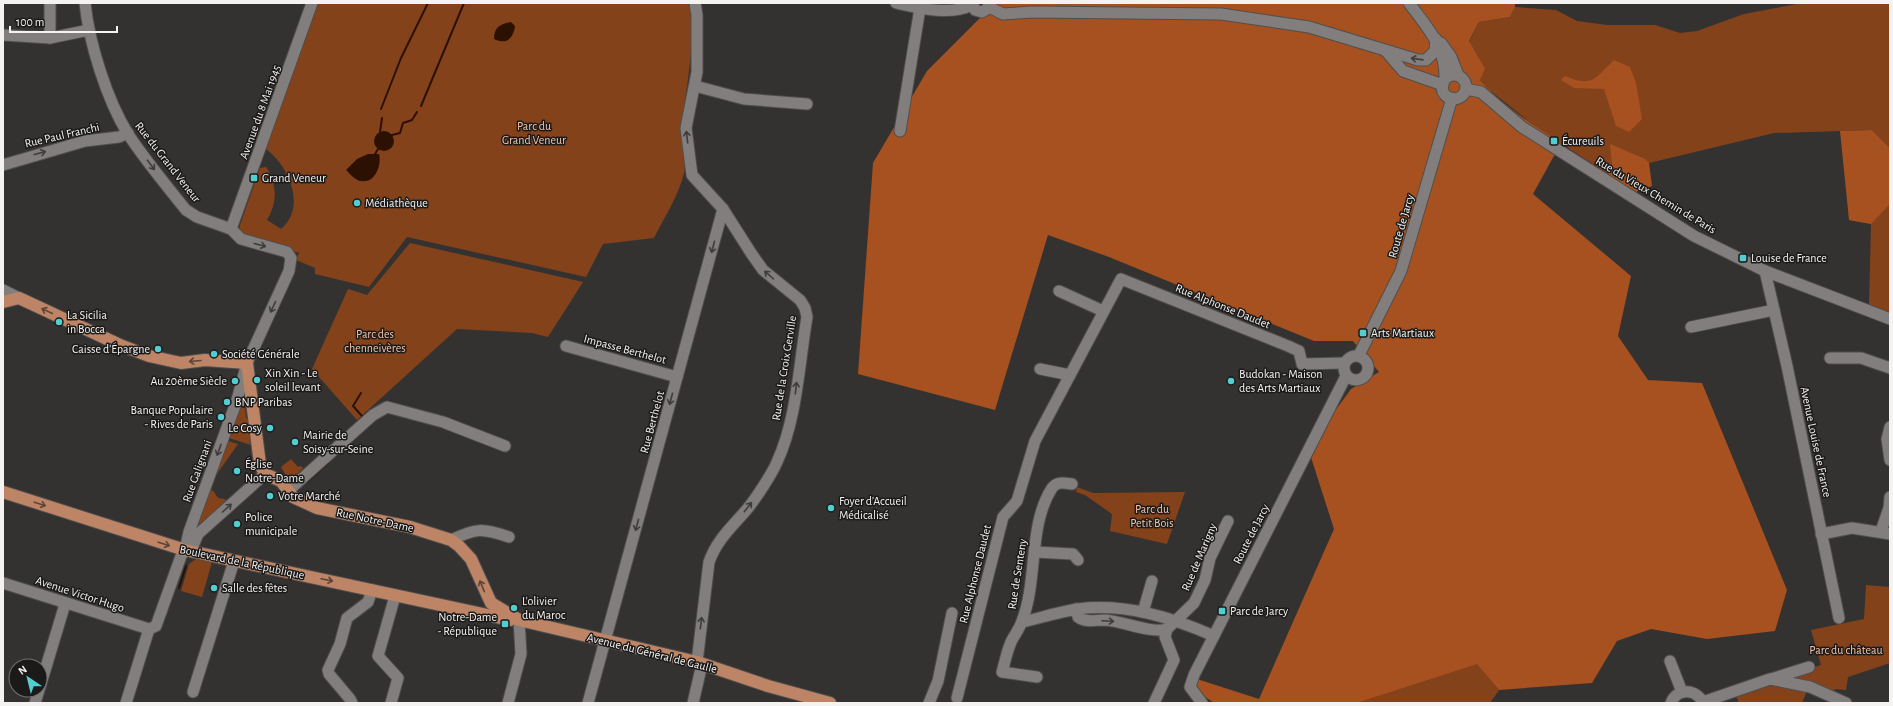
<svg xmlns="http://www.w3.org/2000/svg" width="1893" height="706" font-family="'Alegreya Sans',sans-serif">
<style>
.green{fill:#84421b}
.forest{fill:#a6511f}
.water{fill:#2c1103}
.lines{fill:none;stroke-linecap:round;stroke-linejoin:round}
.stream{stroke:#2c1103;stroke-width:2}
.minor-casing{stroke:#504e4d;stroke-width:13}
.major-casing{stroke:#504e4d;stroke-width:14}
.minor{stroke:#817e7d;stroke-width:11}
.major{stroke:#bd8466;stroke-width:12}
.oneway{stroke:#3f3d3c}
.oneway2{stroke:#5c4438}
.poi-dot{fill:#52cdd0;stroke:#1b1a19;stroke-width:1.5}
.labels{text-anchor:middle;stroke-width:3;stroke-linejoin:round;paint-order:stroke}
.street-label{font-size:12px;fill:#f5f3f2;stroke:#1b1a19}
.park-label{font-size:12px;fill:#f4c5ad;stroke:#1b1a19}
.poi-label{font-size:12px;fill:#f5f3f2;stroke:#1b1a19;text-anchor:start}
</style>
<rect width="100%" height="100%" fill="#343231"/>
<g class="green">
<path d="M318 3 688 4C700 20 683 105 682 129 681 146 688 161 683 177 677 198 664 218 654 238L603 244 586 277 407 237 369 287 315 274V268L296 260 299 253 245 236 239 228 260 168 266 167C277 184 278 202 267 220L281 229C307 207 289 166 266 149Z"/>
<polygon points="1802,3 1890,3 1890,148 1872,130 1774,133 1649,163 1626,186 1536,127 1487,88 1480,80 1469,42 1479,22 1510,17 1515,7 1556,10 1577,21 1607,25 1655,25 1680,33 1697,31 1744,14"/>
<polygon points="1848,157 1890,164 1890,315 1869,307 1871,224 1849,220"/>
<polygon points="410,243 583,282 548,337 532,333 457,329 357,420 312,369 348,289 367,295"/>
<polygon points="240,407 245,408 246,418 249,420 251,445 229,438"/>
<polygon points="228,441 238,444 214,478"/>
<polygon points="291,459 298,467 301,466 303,468 293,478 287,477 281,467"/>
<polygon points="1077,487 1093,493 1185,492 1167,544 1110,531 1112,514 1085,495 1076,492"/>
<polygon points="209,488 214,492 218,498 224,499 228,502 198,525 197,523"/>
<polygon points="196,559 212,562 202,597 181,591 189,564"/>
<polygon points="1866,585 1890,587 1890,663 1848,677 1846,690 1836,689 1831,692 1805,681 1785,677 1821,665 1811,630 1864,619"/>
<polygon points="1477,663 1499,690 1490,703 1357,703"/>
<polygon points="1784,685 1807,691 1802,703 1739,703 1735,694 1764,686"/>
</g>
<g class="forest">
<path d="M995 3H1515V7L1510 17 1479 22 1469 41 1485 69 1480 80C1502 105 1533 125 1561 143L1533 194 1631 276 1618 336 1648 380 1702 383 1787 590 1775 631 1707 639 1651 629 1617 641 1592 683 1499 690 1477 664 1357 703H1214L1201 694 1195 686 1197 679 1259 699 1334 529 1308 448 1351 389 1379 372 1353 341H1314L1109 257 1048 235 995 410 858 374 873 163 927 71Z"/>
<path d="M1614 60 1630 67 1636 83 1642 119 1629 132 1616 126 1604 89 1574 88 1561 80 1565 76C1593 88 1595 78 1614 60Z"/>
<polygon points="1872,130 1890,148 1890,204 1871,224 1849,220 1840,131"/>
<polygon points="1610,144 1645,159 1649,163 1652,186 1636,192 1608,174 1612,166"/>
</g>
<g class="water">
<path d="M511 22 515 26C513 39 506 45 494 39 494 27 500 24 511 22Z"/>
<circle cx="384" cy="141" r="10"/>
<path d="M368 154H379C382 165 375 184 361 181 356 181 350 174 346 170L357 159Z"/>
</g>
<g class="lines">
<g class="stream">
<polyline points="421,106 464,3"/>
<polyline points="381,109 401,58 428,3"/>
<polyline points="380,132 382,118"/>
<polyline points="392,135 400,133 403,123 412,120 417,112"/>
<polyline points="375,154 378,149"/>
<polyline points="361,393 353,406 362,416"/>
<polyline points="307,482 328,463"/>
<polyline points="179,588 186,566"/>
</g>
<defs>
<g id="minor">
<polyline points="50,3 50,38"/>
<path d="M85 3C89 43 107 100 128 134 145 160 166 185 186 210L197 217 231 229 241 239 287 252 291 258 289 271 247 363 237 400 189 532 185 550"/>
<path d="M695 3 697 15V72L686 128 692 175 723 209 751 253 763 270 800 300 805 308 807 317C799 364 797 419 777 462 772 474 756 498 748 508 733 526 717 539 709 562L697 662"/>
<path d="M896 3C919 8 950 16 972 5"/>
<polyline points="972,3 975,10 982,12 987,9 990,3"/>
<path d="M1409 3C1427 27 1446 47 1445 79"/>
<polyline points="989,7 1003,14 1032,12 1221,14 1309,27 1385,50 1403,71 1443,85"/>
<polyline points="3,35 50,38 89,30"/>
<polyline points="1441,43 1451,57 1458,75"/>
<polyline points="1385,50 1418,60 1426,60 1435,51 1436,39"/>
<circle cx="1454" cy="87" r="12"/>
<polyline points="695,86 744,99 807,104"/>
<polyline points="1466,89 1481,92 1522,127 1694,236 1765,271 1890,319"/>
<polyline points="900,131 920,8"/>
<polyline points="3,165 85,141 119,137 128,133"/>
<polyline points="231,229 312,3"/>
<polyline points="1765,271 1787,366 1839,618"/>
<polyline points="3,290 19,298"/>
<polyline points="1059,291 1103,311"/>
<polyline points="1691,327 1774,310"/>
<polyline points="566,346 677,377"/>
<polyline points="1359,355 1401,271 1452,98"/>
<circle cx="1356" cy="368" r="12"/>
<polyline points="1830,358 1861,358 1890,368"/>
<polyline points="1040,369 1070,375"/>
<polyline points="1890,427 1887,439 1890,460"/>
<polyline points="288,491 373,415 387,407 443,422 505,446"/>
<polyline points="1881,531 1889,508 1890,497"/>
<polyline points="1821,534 1852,528 1890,534"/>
<path d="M451 540C476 528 482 528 509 537"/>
<polyline points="1035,552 1073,554 1078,560"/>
<polyline points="3,583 149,629"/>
<path d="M1076 609 1078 617C1086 623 1095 620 1105 620 1123 621 1151 634 1167 629"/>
<polyline points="1143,612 1152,581"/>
<path d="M1022 622C1040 618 1059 612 1077 609 1125 603 1171 617 1214 636"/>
<polyline points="1670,661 1682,692"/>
<path d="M1037 677 1002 672C1005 662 1007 650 1012 640 1015 634 1020 628 1022 621 1038 581 1028 525 1052 488 1057 481 1065 483 1072 484"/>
<polyline points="1771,679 1809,667"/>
<polyline points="40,687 65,604"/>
<polyline points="193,692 234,561"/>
<polyline points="957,698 1003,517 1017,501 1035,441 1121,279 1288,346 1299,351 1302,364 1344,363"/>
<polyline points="1703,702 1770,679 1810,687 1846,703"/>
<polyline points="35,703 39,690"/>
<polyline points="126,703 149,629 156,626 181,556 185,550 193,546 198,534 265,474"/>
<polyline points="352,703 350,699 329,674 328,670 340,644 347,618 368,602 372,590"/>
<polyline points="391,703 398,678 378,656 395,596"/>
<polyline points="508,703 521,654 519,620"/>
<polyline points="588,703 723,209"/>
<polyline points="693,703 702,664"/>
<polyline points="929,703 938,681 952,613"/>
<polyline points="1154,703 1174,660 1165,637 1167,629 1194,603 1205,580 1210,558 1228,521"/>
<polyline points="1202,703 1190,687 1194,675 1346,376"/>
<path d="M1671 703C1677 687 1697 689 1703 703"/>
</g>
<g id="major">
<polyline points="3,302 19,298 120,345 149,356 181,363 205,360 247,363 260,464 265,474 281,481 293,497 317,508 410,527 451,540 459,546 471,559 491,603 519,620 697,662 768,686 830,703"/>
<polyline points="3,492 185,550 510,620"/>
</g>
</defs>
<use href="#minor" class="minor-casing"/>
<use href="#major" class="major-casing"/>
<use href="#minor" class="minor"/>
<use href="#major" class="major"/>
</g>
<defs><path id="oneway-shaft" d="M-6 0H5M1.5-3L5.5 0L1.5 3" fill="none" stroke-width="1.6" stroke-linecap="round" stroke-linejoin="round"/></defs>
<g class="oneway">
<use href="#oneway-shaft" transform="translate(1417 59) rotate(-172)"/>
<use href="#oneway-shaft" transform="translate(687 137) rotate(-97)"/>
<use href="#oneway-shaft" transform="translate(40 153) rotate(-15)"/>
<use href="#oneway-shaft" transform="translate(151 165) rotate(53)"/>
<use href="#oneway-shaft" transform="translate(260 245) rotate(15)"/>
<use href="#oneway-shaft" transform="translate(713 247) rotate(105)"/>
<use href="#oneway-shaft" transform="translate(769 275) rotate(-138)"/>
<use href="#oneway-shaft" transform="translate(273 307) rotate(115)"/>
<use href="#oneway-shaft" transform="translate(796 388) rotate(-83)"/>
<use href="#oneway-shaft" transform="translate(671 399) rotate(105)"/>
<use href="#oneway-shaft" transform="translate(219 450) rotate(110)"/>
<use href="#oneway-shaft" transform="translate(748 507) rotate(-52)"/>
<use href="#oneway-shaft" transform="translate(227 508) rotate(-42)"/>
<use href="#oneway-shaft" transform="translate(637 525) rotate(105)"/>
<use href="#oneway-shaft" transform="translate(1108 621) rotate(3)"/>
<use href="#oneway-shaft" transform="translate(701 623) rotate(-83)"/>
</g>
<g class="oneway2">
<use href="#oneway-shaft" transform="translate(47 311) rotate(-155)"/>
<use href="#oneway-shaft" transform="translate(195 361) rotate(175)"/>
<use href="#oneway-shaft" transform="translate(40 504) rotate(18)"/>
<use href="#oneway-shaft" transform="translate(164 544) rotate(18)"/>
<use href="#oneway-shaft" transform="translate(327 580) rotate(12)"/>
<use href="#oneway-shaft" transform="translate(482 586) rotate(-112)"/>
</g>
<g class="poi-dot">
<rect x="1550" y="137" width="8" height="8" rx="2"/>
<rect x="250" y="174" width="8" height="8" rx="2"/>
<circle cx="357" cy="203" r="4"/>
<rect x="1739" y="254" width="8" height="8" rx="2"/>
<circle cx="59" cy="322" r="4"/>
<rect x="1359" y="329" width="8" height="8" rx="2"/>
<circle cx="158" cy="349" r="4"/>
<circle cx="214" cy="354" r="4"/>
<circle cx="257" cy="380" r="4"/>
<circle cx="235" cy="381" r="4"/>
<circle cx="1231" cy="381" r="4"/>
<circle cx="227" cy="402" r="4"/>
<circle cx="221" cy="417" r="4"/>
<circle cx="270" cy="428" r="4"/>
<circle cx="295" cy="442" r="4"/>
<circle cx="237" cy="471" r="4"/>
<circle cx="270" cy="496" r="4"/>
<circle cx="831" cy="508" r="4"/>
<circle cx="237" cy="524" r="4"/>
<circle cx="214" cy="588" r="4"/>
<circle cx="514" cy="608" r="4"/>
<rect x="1218" y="607" width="8" height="8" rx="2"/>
<rect x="501" y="620" width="8" height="8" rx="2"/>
</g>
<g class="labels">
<g class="street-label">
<text transform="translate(260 112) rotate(-70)" y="4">Avenue du 8 Mai 1945</text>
<text transform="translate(62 135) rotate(-13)" y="4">Rue Paul Franchi</text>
<text transform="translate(168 162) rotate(52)" y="4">Rue du Grand Veneur</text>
<text transform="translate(1656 195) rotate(31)" y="4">Rue du Vieux Chemin de Paris</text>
<text transform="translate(1401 226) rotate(-74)" y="4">Route de Jarcy</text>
<text transform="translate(1223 306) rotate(22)" y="4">Rue Alphonse Daudet</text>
<text transform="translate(625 349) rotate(15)" y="4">Impasse Berthelot</text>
<text transform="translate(784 368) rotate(-81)" y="4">Rue de la Croix Gerville</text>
<text transform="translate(652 422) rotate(-75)" y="4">Rue Berthelot</text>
<text transform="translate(1816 442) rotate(78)" y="4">Avenue Louise de France</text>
<text transform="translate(197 471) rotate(-70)" y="4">Rue Galignani</text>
<text transform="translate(375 520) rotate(12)" y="4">Rue Notre-Dame</text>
<text transform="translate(1251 534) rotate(-63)" y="4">Route de Jarcy</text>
<text transform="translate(1199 557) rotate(-67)" y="4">Rue de Marigny</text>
<text transform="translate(242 562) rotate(12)" y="4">Boulevard de la République</text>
<text transform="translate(975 574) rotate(-76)" y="4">Rue Alphonse Daudet</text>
<text transform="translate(1017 574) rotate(-81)" y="4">Rue de Senteny</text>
<text transform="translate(80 594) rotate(18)" y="4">Avenue Victor Hugo</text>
<text transform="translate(652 653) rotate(14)" y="4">Avenue du Général de Gaulle</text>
</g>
<g class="park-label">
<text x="534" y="130">Parc du<tspan x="534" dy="14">Grand Veneur</tspan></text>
<text x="375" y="338">Parc des<tspan x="375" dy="14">chenneivères</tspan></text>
<text x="1152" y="513">Parc du<tspan x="1152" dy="14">Petit Bois</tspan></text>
<text x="1846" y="654">Parc du château</text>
</g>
<g class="poi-label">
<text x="1562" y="145">Écureuils</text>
<text x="262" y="182">Grand Veneur</text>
<text x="365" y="207">Médiathèque</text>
<text x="1751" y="262">Louise de France</text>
<text x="67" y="319">La Sicilia<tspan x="67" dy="14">in Bocca</tspan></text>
<text x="1371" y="337">Arts Martiaux</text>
<text x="150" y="353" text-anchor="end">Caisse d'Épargne</text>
<text x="222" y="358">Société Générale</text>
<text x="265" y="377">Xin Xin - Le<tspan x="265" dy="14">soleil levant</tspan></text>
<text x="1239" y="378">Budokan - Maison<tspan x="1239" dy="14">des Arts Martiaux</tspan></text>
<text x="227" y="385" text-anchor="end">Au 20ème Siècle</text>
<text x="235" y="406">BNP Paribas</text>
<text x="213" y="414" text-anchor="end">Banque Populaire<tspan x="213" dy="14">- Rives de Paris</tspan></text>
<text x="262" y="432" text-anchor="end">Le Cosy</text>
<text x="303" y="439">Mairie de<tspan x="303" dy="14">Soisy-sur-Seine</tspan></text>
<text x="245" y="468">Église<tspan x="245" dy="14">Notre-Dame</tspan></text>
<text x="278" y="500">Votre Marché</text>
<text x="839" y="505">Foyer d’Accueil<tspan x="839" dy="14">Médicalisé</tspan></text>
<text x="245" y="521">Police<tspan x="245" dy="14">municipale</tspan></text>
<text x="222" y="592">Salle des fêtes</text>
<text x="522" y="605">L'olivier<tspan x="522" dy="14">du Maroc</tspan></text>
<text x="1230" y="615">Parc de Jarcy</text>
<text x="497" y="621" text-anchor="end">Notre-Dame<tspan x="497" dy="14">- République</tspan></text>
</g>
</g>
<rect width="1893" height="706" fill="none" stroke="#f5f3f2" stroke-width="8"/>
<g transform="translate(28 678) rotate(325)"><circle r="19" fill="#1b1a19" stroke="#727170"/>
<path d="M0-3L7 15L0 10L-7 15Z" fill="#52cdd0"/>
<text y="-6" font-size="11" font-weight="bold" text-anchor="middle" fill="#f5f3f2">N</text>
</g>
<path d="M10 26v6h107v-6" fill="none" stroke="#f5f3f2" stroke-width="2"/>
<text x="16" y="26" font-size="12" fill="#f5f3f2" stroke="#1b1a19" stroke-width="3" paint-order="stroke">100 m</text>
</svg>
